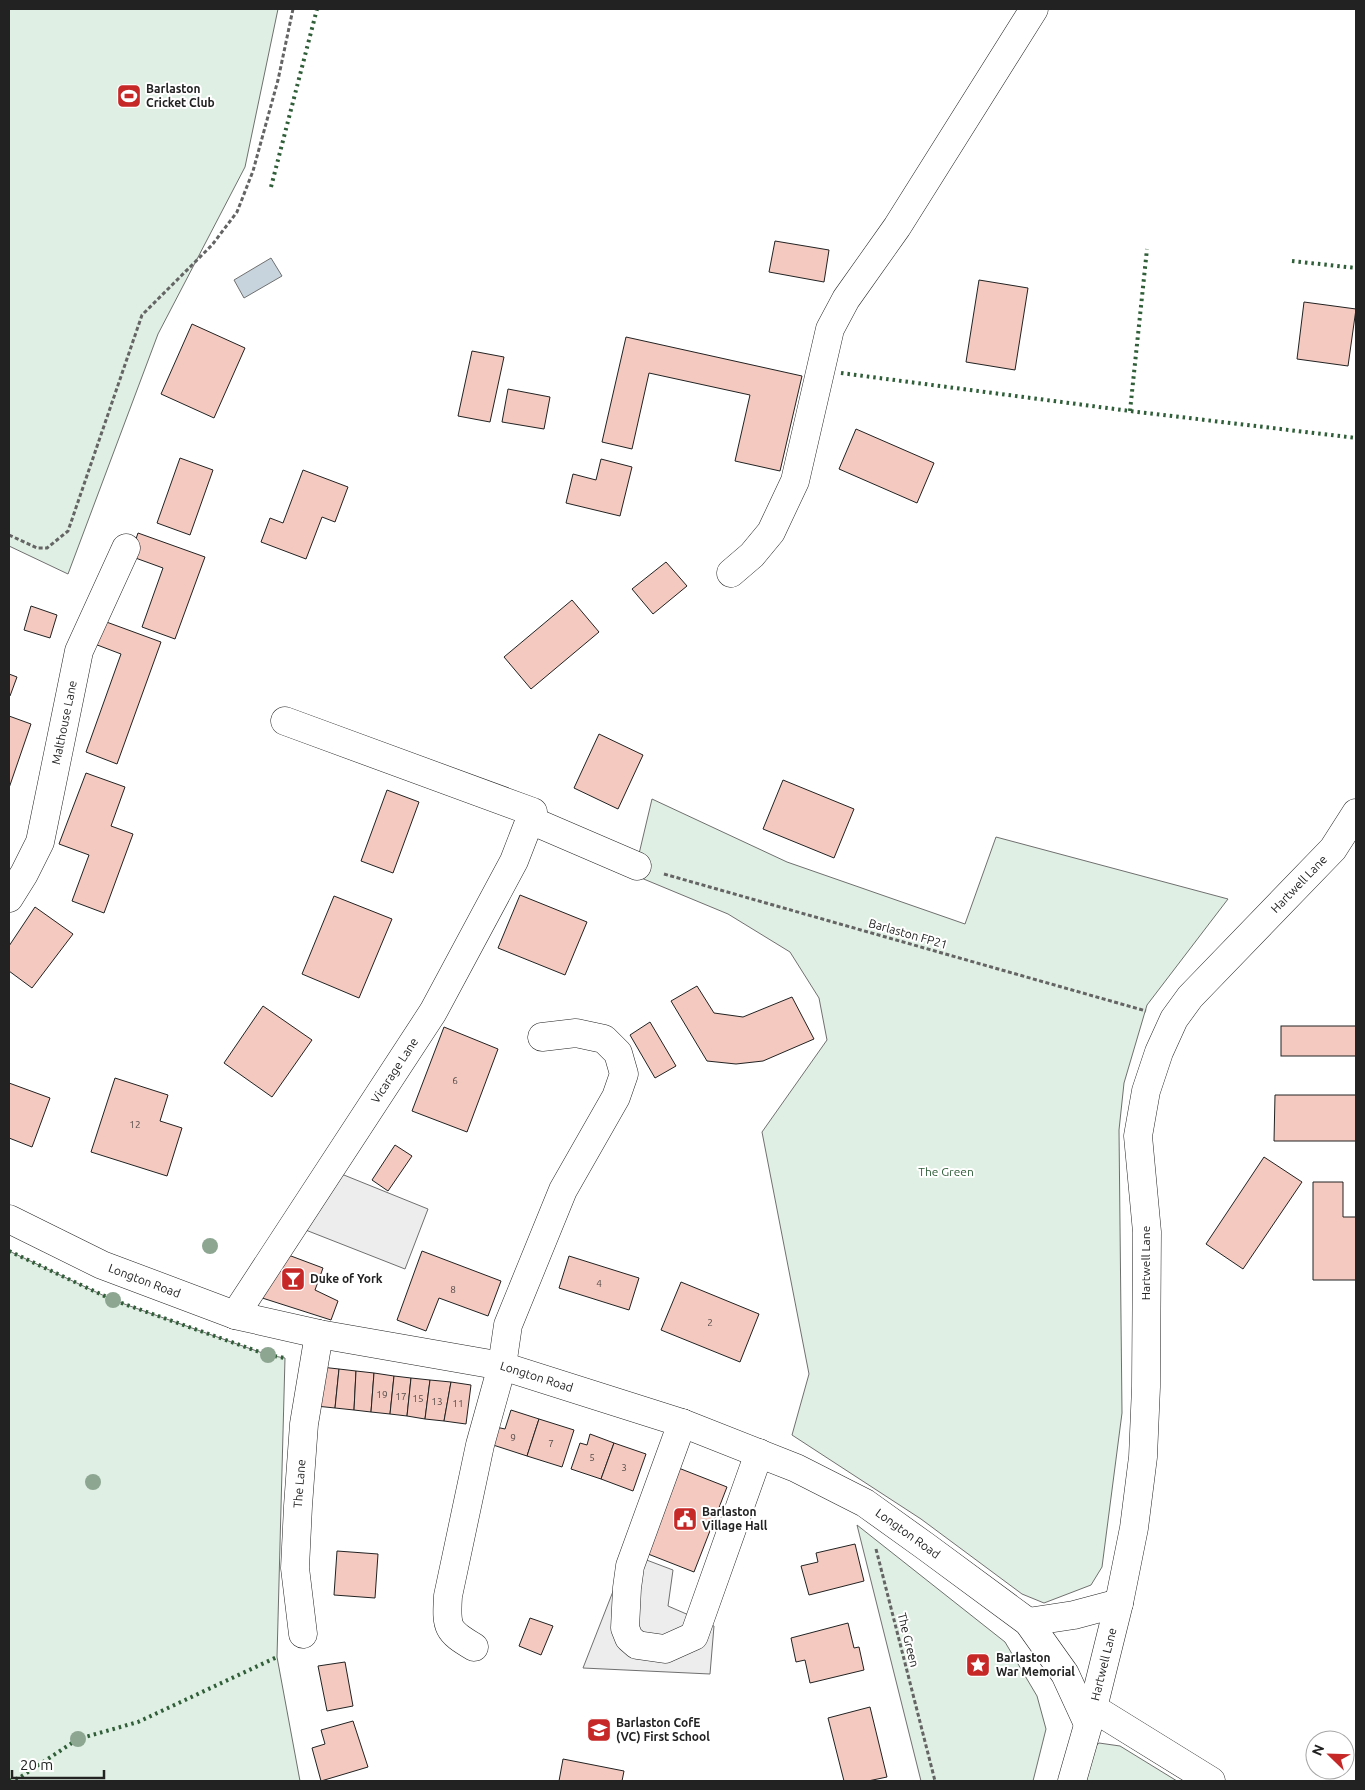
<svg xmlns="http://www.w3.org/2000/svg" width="1365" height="1790" font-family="Ubuntu,sans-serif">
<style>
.green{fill:#e0efe3;stroke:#6f6f6f}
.parking{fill:#ededed;stroke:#6f6f6f}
.water{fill:#c7d3dd;stroke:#6f6f6f}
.building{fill:#f3c9c0;stroke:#222}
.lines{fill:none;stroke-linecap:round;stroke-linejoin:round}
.minor-casing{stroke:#222;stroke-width:29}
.path{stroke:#646464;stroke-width:3;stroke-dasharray:4 2.5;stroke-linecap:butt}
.minor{stroke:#fff;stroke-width:28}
.hedge{stroke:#2f5e38;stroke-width:4;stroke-dasharray:2.5 4;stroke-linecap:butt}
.tree{fill:#8da692}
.labels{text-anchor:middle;stroke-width:4;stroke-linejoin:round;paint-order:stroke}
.number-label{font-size:10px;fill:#564c4a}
.poi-label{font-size:12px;font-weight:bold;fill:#222;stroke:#fff;text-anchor:start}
.street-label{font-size:12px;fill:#222;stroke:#fff}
.park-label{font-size:12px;fill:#2f5e38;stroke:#fff}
</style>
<rect width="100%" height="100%" fill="#fff"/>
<g class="green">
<polygon points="9,9 278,9 245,167 158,334 68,574 9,546"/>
<polygon points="652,799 787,862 965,924 996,837 1228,899 1147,1005 1124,1083 1119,1130 1122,1413 1102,1567 1091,1585 1044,1603 1022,1594 921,1519 792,1435 809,1374 762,1132 827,1040 819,998 790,952 728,914 634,875"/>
<polygon points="9,1251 113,1300 268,1355 285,1358 277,1657 300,1781 9,1781"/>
<polygon points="857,1525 1005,1642 1037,1696 1046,1729 1033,1781 921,1781"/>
<polygon points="1099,1743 1120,1746 1177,1781 1079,1781 1085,1754"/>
</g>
<g class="parking">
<polygon points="334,1171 428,1209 405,1269 298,1227"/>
<polygon points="628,1553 673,1570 668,1606 714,1626 710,1674 583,1668"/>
</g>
<polygon class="water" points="271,258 282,276 244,298 234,280"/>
<g class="building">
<polygon points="775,241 829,250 824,282 769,272"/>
<polygon points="979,280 1028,288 1015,370 966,362"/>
<polygon points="1304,302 1356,309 1348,366 1297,359"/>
<polygon points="192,324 245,348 214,418 161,394"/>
<polygon points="626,337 802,376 780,471 735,461 750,395 649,373 632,449 602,442"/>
<polygon points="472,351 504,357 490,422 458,416"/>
<polygon points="508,389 550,397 544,429 502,422"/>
<polygon points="856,429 934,463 917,503 839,469"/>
<polygon points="180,458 213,470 190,535 157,523"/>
<polygon points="601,459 632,467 620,516 566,503 573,474 596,480"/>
<polygon points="303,470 348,487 335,522 322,517 306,559 261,542 270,518 283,523"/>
<polygon points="138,533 205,557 175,639 142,627 163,568 130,556"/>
<polygon points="666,562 687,586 653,614 632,589"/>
<polygon points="572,600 599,632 531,689 504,657"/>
<polygon points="31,606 57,615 50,638 24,630"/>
<polygon points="101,620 161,642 117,764 86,752 121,654 92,643"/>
<polygon points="9,674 17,677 10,696 9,696"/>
<polygon points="9,716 31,724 9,788"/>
<polygon points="599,734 643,755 618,809 574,788"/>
<polygon points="86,773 125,787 111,826 133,834 104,913 72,901 89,855 59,844"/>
<polygon points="783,780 854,809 834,858 763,829"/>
<polygon points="387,790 419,802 393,873 361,861"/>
<polygon points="520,895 587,922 565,975 498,948"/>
<polygon points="334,896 392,919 359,998 302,974"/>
<polygon points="35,907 73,934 32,988 9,971 9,946"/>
<polygon points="697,986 714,1013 743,1017 792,997 814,1039 763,1061 736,1064 707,1061 671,1001"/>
<polygon points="263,1006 312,1040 272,1097 224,1063"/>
<polygon points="650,1022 676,1066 655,1078 630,1035"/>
<rect x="1281" y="1026" width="75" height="30"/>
<polygon points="444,1027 498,1049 467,1132 412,1111"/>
<polygon points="115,1078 168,1095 160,1121 182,1128 167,1176 91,1152"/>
<polygon points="9,1083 50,1098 32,1147 9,1138"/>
<polygon points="1275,1095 1356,1095 1356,1141 1274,1141"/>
<polygon points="395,1145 412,1156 388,1191 372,1180"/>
<polygon points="1264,1157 1302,1182 1243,1269 1206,1244"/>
<polygon points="1313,1182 1343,1182 1343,1217 1356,1217 1356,1280 1313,1280"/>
<polygon points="422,1251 501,1281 488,1316 439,1298 426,1331 397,1320"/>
<polygon points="283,1253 323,1268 315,1290 338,1301 331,1320 256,1296"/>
<polygon points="569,1256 639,1278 629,1310 559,1288"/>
<polygon points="681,1282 759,1314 740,1362 661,1330"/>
<polygon points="321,1367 339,1369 335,1408 316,1406"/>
<polygon points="339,1369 356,1371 354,1410 335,1408"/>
<polygon points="356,1371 374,1373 371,1412 354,1410"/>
<polygon points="374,1373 394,1376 390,1414 371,1412"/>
<polygon points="394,1376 411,1378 407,1416 390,1414"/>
<polygon points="411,1378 430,1380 425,1419 407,1416"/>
<polygon points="430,1380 451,1382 444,1421 425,1419"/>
<polygon points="451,1382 471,1385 466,1424 444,1421"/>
<polygon points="511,1410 539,1419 527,1456 490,1444 496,1427 505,1429"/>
<polygon points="539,1419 574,1430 562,1467 527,1456"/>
<polygon points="590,1434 614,1443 601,1479 571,1469 580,1443 587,1445"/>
<polygon points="614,1443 646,1454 633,1491 601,1479"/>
<polygon points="676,1467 727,1487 694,1572 643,1552"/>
<polygon points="855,1544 864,1581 809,1595 801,1566 818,1562 816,1553"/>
<polygon points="337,1551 378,1554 375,1598 334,1595"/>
<polygon points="530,1618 553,1626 541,1655 519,1646"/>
<polygon points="848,1623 854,1648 859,1647 864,1670 810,1683 805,1660 796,1662 791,1638"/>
<polygon points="345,1662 353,1706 327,1711 318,1666"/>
<polygon points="870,1707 887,1777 868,1781 844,1781 828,1718"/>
<polygon points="353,1721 368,1767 321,1781 312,1748 325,1744 321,1730"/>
<polygon points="563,1759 624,1771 622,1781 559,1781"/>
</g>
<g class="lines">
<defs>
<g id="minor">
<polyline points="731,573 752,555 771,532 795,481 830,329 846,299 897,227 1034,9"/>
<polyline points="530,820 637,866"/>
<path id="s1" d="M9 898 24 874 40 842 79 651 126 548"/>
<path id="s2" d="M9 1219 102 1265 235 1315 319 1334 502 1366 682 1423 796 1468 865 1503 925 1546 1028 1622 1065 1674 1088 1724"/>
<path id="s3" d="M235 1315 433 1012 514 861 533 812 285 721"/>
<polyline points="682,1423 630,1566 627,1588 625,1628 629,1638 637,1645 665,1649 694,1636 759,1453"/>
<polyline points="1028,1622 1074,1615 1119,1603"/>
<path id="s4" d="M303 1634 295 1568 298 1506 304 1424 319 1334"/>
<path d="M474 1647C447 1631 446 1628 448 1596L480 1445 502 1366 508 1325 563 1190 616 1097 624 1074 618 1053 604 1039 576 1033 542 1037"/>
<polyline points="1093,1708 1211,1781"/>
<path id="s5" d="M1072 1781 1093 1708 1119 1603 1134 1528 1143 1457 1146 1387 1147 1232 1138 1136 1146 1091 1159 1052 1174 1019 1190 997 1333 849 1356 813"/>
</g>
</defs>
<use href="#minor" class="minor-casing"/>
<g class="path">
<polyline points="9,535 37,548 47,548 68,531 142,315 212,245 237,212 253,171 278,80 293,9"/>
<polyline points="664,874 1146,1011"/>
<polyline points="876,1549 935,1781"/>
</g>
<use href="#minor" class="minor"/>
<g class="hedge">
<polyline points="271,187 317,9"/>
<polyline points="1292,261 1356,268"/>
<polyline points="841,373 1130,411 1356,438"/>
<polyline points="1130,411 1147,249"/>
<polyline points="9,1251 113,1300 268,1355 285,1358"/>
<polyline points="9,1781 19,1778 78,1739 138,1722 277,1657"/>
</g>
</g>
<g class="tree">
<circle cx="210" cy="1246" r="8"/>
<circle cx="113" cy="1300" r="8"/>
<circle cx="268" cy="1355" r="8"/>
<circle cx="93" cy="1482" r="8"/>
<circle cx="78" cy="1739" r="8"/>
</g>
<defs>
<symbol id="stadium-square" viewBox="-11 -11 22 22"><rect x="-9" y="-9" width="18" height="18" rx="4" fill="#c62828" stroke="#fff"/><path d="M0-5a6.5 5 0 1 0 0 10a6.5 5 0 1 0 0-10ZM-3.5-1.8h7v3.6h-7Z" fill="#fff"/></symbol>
<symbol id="bar-square" viewBox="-11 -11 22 22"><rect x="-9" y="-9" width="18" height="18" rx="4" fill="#c62828" stroke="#fff"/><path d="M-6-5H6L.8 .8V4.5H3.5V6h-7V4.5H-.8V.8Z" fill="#fff"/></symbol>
<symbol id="civic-square" viewBox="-11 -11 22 22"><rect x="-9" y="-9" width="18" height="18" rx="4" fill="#c62828" stroke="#fff"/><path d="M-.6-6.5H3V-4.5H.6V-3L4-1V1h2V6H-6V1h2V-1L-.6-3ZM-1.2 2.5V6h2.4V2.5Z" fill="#fff"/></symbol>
<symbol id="sight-square" viewBox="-11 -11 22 22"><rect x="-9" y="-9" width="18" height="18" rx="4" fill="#c62828" stroke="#fff"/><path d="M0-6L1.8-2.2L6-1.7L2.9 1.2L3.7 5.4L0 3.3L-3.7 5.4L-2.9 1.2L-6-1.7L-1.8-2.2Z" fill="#fff"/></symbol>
<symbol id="school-square" viewBox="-11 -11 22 22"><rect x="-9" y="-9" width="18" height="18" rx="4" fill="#c62828" stroke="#fff"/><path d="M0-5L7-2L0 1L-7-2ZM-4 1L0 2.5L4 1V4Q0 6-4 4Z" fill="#fff"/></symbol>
</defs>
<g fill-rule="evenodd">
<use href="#stadium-square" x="115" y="82" width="28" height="28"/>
<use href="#bar-square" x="279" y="1265" width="28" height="28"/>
<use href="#civic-square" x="671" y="1505" width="28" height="28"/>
<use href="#sight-square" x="964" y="1651" width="28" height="28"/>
<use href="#school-square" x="585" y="1716" width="28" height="28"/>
</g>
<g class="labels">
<g class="number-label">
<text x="455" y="1084">6</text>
<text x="135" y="1128">12</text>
<text x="599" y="1287">4</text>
<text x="453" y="1293">8</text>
<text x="710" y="1326">2</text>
<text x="382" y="1398">19</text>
<text x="401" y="1400">17</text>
<text x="418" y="1402">15</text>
<text x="437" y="1405">13</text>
<text x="458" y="1407">11</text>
<text x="513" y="1441">9</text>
<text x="551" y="1447">7</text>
<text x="592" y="1461">5</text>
<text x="624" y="1471">3</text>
</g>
<g class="poi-label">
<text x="146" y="93">Barlaston<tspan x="146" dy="14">Cricket Club</tspan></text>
<text x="310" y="1283">Duke of York</text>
<text x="702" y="1516">Barlaston<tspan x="702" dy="14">Village Hall</tspan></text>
<text x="996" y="1662">Barlaston<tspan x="996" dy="14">War Memorial</tspan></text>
<text x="616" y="1727">Barlaston CofE<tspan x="616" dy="14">(VC) First School</tspan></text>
</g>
<g class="street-label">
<text dy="4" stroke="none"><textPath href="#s1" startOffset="186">Malthouse Lane</textPath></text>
<text dy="4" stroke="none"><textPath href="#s5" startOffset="961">Hartwell Lane</textPath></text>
<text transform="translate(908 934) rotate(16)" y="4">Barlaston FP21</text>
<text dy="4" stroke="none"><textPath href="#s3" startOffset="292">Vicarage Lane</textPath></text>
<text transform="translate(1146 1263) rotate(-90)" y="4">Hartwell Lane</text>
<text dy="4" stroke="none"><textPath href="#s2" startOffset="149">Longton Road</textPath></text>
<text dy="4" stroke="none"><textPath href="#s2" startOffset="554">Longton Road</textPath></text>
<text dy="4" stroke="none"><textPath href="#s4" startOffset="151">The Lane</textPath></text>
<text dy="4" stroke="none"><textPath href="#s2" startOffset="959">Longton Road</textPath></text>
<text transform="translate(908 1640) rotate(76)" y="4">The Green</text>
<text dy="4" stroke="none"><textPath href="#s5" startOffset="121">Hartwell Lane</textPath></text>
</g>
<g class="park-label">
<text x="946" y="1176">The Green</text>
</g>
</g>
<rect width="1365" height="1790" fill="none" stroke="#222222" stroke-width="20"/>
<g transform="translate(1330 1755) rotate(293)"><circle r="24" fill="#ffffff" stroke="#a7a7a7"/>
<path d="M0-4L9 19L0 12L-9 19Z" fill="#c62828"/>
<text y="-8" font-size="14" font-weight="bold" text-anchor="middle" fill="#222222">N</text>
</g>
<path d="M12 1770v8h92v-8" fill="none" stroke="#222222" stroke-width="2.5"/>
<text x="20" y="1770" font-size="15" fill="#222222" stroke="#ffffff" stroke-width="4" paint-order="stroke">20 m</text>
</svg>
